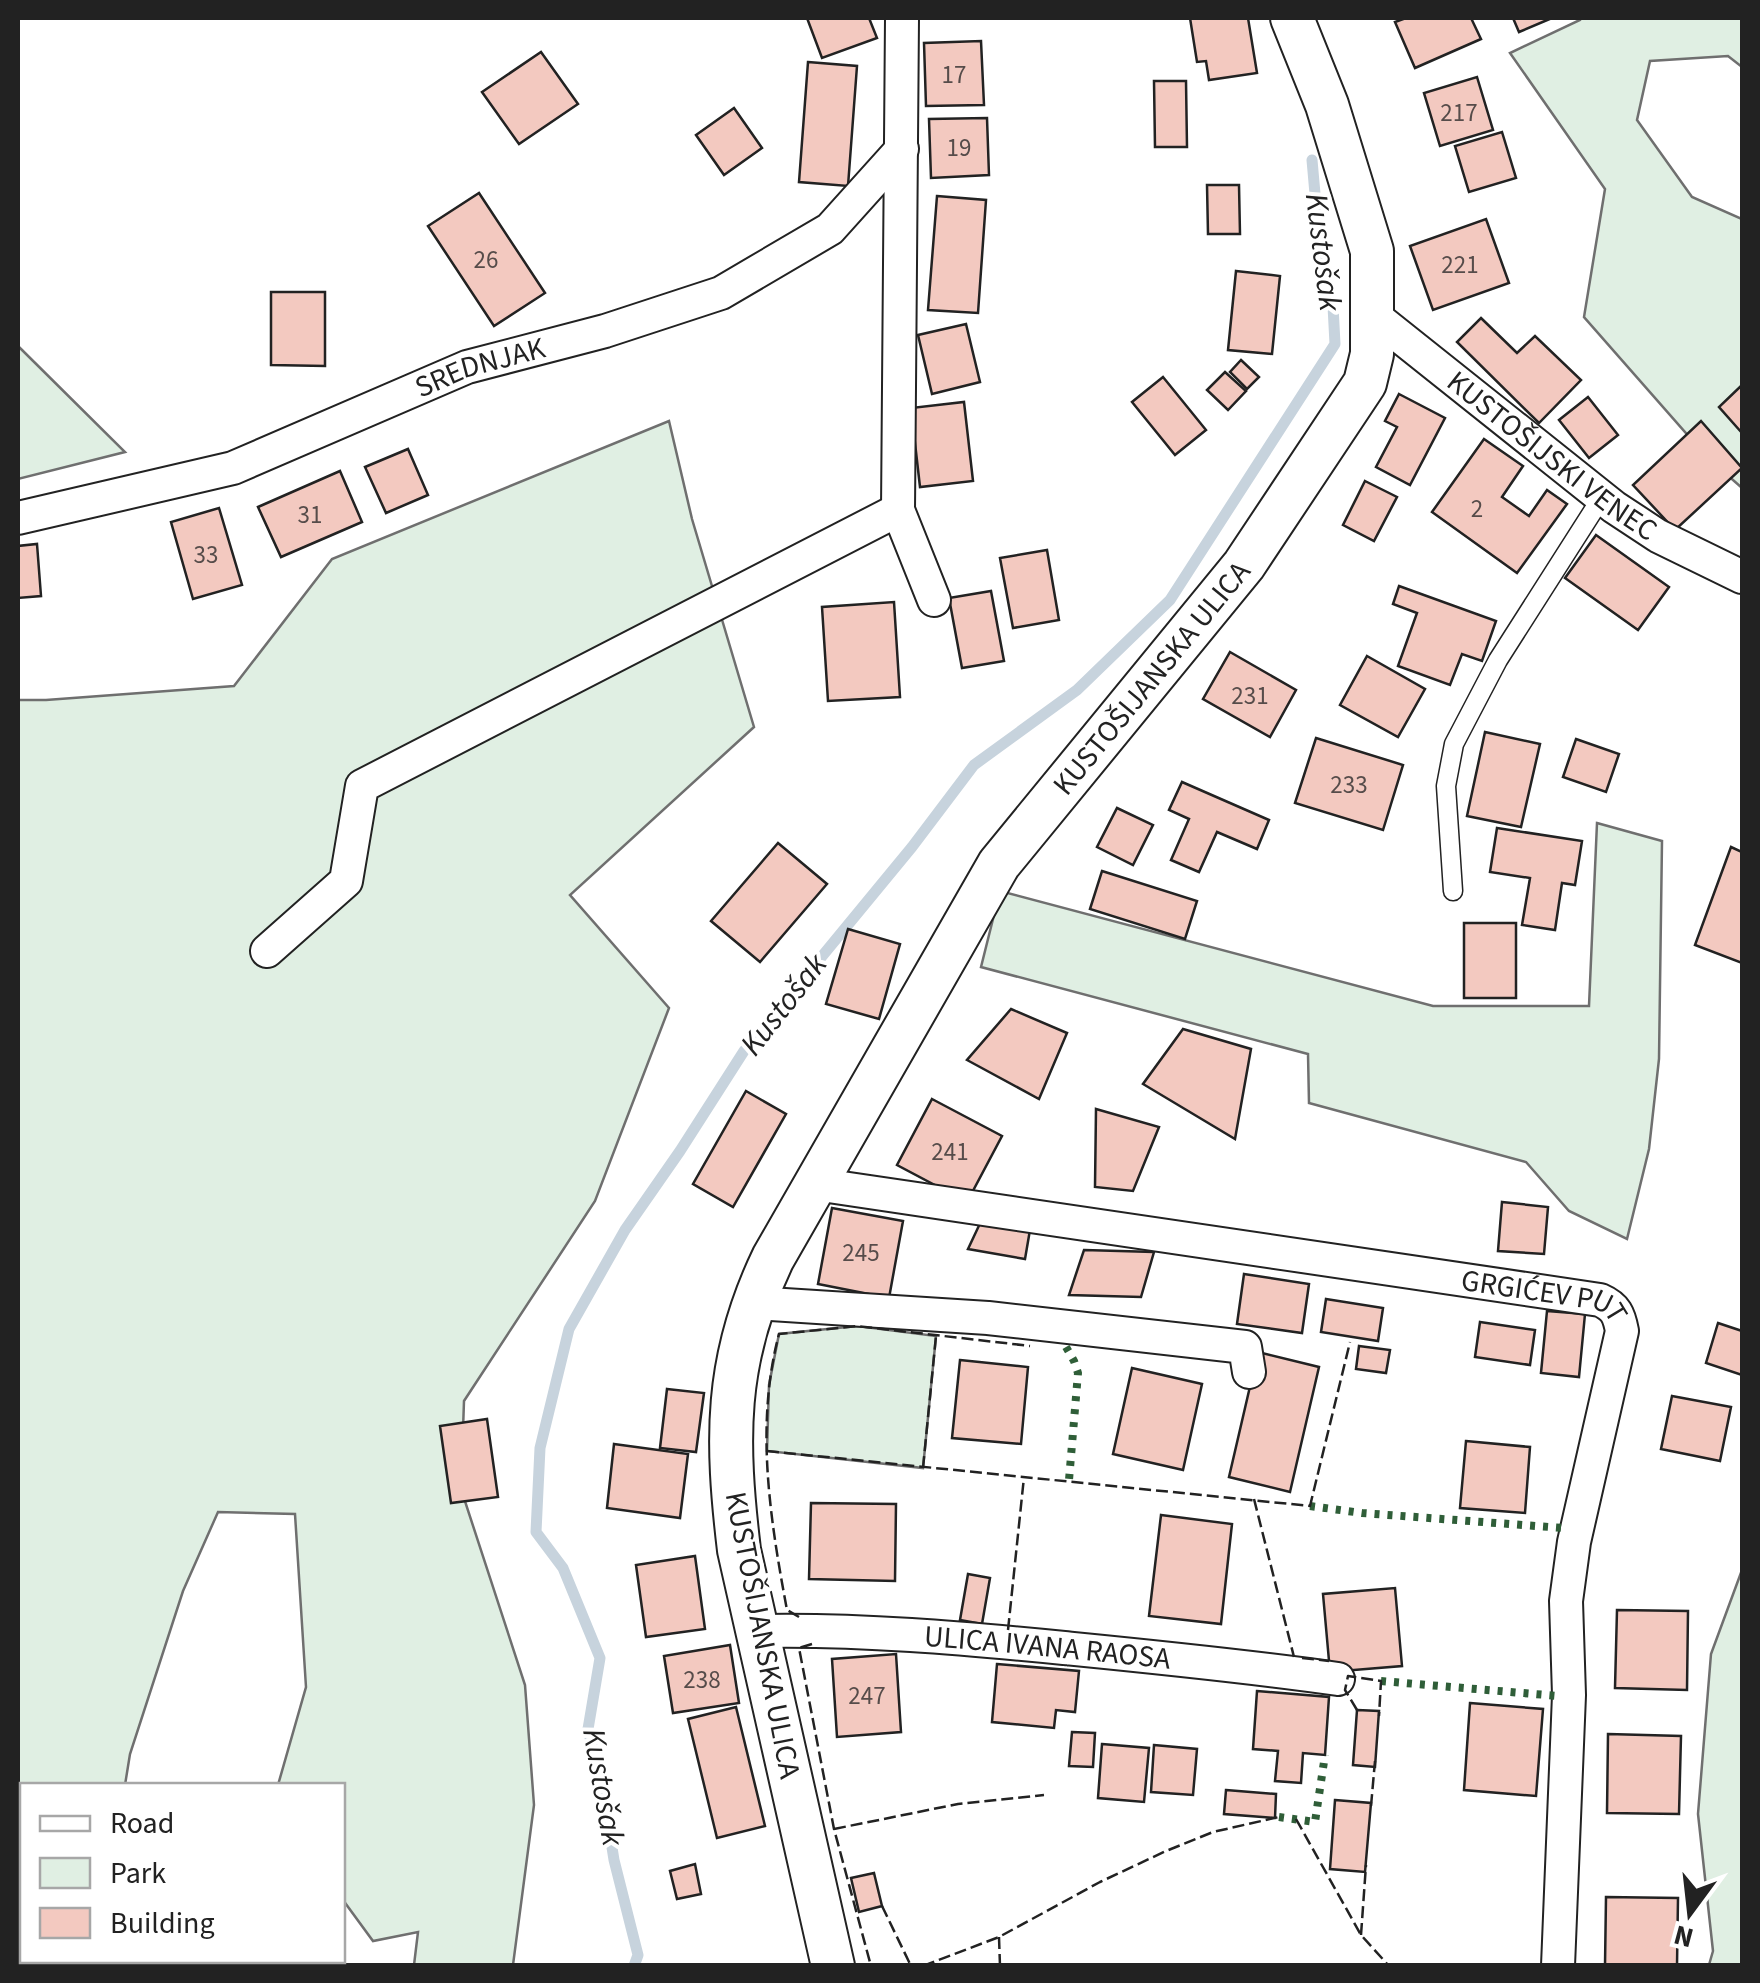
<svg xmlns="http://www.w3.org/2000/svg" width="1760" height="1983" font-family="'Source Sans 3',sans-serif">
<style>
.green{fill:#e0efe3;stroke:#6f6f6f;stroke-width:2.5}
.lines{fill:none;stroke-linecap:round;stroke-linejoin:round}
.stream{stroke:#c7d3dd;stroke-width:11}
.building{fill:#f3c9c0;stroke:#222;stroke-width:2.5}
.service-casing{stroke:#222;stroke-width:21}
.minor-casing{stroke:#222;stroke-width:36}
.tertiary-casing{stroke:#222;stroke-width:46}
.service{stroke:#fff;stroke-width:18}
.minor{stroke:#fff;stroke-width:32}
.tertiary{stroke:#fff;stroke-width:42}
.hedge{stroke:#2f5e38;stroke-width:8;stroke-dasharray:5 8;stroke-linecap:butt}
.fence{stroke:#222;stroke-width:2.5;stroke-dasharray:12 5;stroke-linecap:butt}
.labels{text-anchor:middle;stroke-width:8;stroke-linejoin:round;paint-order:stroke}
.number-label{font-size:25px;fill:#564c4a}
.street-label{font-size:30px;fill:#222;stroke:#fff}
.water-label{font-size:32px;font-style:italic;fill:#222;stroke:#fff}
</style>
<rect width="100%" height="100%" fill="#fff"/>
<g class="green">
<polygon points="1580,18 1742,18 1742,67 1728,56 1650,61 1637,120 1692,197 1742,219 1742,488 1707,457 1584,317 1605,189 1510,53 1580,20"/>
<polygon points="18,346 125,452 18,479"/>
<polygon points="669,421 692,519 754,727 570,895 669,1008 595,1201 464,1401 461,1489 525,1685 534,1805 513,1965 414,1965 418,1932 373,1941 343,1900 342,1786 278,1785 306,1687 295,1514 218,1512 183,1591 130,1754 125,1785 22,1786 22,1960 96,1961 95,1965 18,1965 18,700 46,700 234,686 332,559"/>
<polygon points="1597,823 1662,841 1659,1059 1649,1149 1627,1239 1569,1211 1526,1162 1309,1103 1308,1054 981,967 1000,891 1433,1006 1589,1006"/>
<polygon points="857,1326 936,1336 923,1468 767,1451 769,1385 779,1334"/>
<polygon points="1742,1570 1742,1965 1709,1965 1713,1951 1698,1814 1711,1654"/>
</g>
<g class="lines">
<polyline class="stream" points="634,1966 638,1955 614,1860 603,1791 588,1729 600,1658 563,1568 536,1532 540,1448 569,1329 625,1230 680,1151 744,1051 912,847 974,765 1077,690 1170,600 1335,344 1333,306 1319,239 1312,160"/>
</g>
<g class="building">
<polygon points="807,18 869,18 877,38 822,58"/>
<polygon points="1190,18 1248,18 1257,73 1209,80 1206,61 1197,62"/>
<polygon points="1406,18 1471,18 1481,39 1415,68 1395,22"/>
<polygon points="1513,18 1552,18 1519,32"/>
<polygon points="981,41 984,105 926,106 924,43"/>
<polygon points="541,52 578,104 519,144 482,92"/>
<polygon points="808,62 857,66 848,186 799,182"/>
<polygon points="1477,77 1493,130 1440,146 1424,93"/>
<polygon points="1154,81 1186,81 1187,147 1155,147"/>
<polygon points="734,108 762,148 724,175 696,135"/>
<polygon points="987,118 989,175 931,178 929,119"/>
<polygon points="1502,132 1516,178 1469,192 1455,146"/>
<polygon points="1207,185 1239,185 1240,234 1208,234"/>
<polygon points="479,193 545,293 494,326 428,226"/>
<polygon points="937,196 986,200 978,313 928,310"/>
<polygon points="1486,219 1509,283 1433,310 1410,246"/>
<polygon points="1236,271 1280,276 1272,354 1228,350"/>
<polygon points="271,292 325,292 325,366 271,365"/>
<polygon points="1481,318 1517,353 1535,336 1581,380 1539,423 1457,342"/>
<polygon points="966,324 980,382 932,394 918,335"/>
<polygon points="1241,360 1259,377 1247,389 1230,372"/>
<polygon points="1225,372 1246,391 1228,410 1207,390"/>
<polygon points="1163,377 1206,430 1175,455 1132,402"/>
<polygon points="1742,385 1742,433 1719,407"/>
<polygon points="1399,394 1445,418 1410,485 1376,467 1397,427 1385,421"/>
<polygon points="1588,397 1618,435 1589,458 1559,420"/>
<polygon points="964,402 973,481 920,487 911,408"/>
<polygon points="1701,421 1742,468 1675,530 1633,485"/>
<polygon points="1484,439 1523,466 1502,497 1529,516 1547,490 1567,504 1517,573 1432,512"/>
<polygon points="408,449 428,495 386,513 365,467"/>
<polygon points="340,471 362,522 281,557 258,507"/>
<polygon points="1365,481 1397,497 1374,541 1343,525"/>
<polygon points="219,508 242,585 193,599 171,522"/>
<polygon points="1596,535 1669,587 1638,630 1565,578"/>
<polygon points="37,544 41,596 18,598 18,546"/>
<polygon points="1047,550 1059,620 1013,628 1000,558"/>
<polygon points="1399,586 1496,621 1482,661 1462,654 1450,685 1398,666 1417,613 1393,604"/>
<polygon points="991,591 1004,661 962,668 949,598"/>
<polygon points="894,602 900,697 828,701 822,607"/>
<polygon points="1230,652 1296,690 1270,737 1203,699"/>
<polygon points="1367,656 1425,689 1398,737 1340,705"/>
<polygon points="1485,732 1540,744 1521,827 1467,816"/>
<polygon points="1316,738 1403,765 1383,830 1295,803"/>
<polygon points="1576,739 1619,754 1606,792 1563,777"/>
<polygon points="1182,782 1269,820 1257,849 1217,832 1199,872 1171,860 1189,819 1169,810"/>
<polygon points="1117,808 1153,825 1133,865 1097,847"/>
<polygon points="1497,828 1582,841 1575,885 1562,883 1555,930 1522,925 1530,878 1490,872"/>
<polygon points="778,843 827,884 760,962 711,921"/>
<polygon points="1731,847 1742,852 1742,963 1695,945"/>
<polygon points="1102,871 1197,901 1185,939 1090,909"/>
<rect x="1464" y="923" width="52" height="75"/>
<polygon points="848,929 900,944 879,1019 826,1004"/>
<polygon points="1011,1009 1067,1033 1039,1099 967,1060"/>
<polygon points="1183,1029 1251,1049 1235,1139 1143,1084"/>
<polygon points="746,1091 786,1114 733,1207 693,1184"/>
<polygon points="932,1099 1002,1136 967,1202 897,1165"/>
<polygon points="1096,1109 1159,1127 1133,1191 1095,1187"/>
<polygon points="1502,1202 1548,1207 1544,1254 1498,1251"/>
<polygon points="832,1208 903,1221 889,1298 818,1284"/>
<polygon points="983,1217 1031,1224 1025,1259 968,1249"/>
<polygon points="1084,1250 1154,1252 1141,1297 1069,1295"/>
<polygon points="1244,1274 1309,1284 1302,1333 1237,1324"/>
<polygon points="1326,1299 1383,1308 1378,1341 1321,1332"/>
<polygon points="1547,1311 1585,1314 1579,1377 1541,1373"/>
<polygon points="1480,1322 1535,1330 1530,1365 1475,1357"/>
<polygon points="1718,1323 1742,1331 1742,1375 1706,1363"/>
<polygon points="1359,1346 1390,1350 1386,1373 1356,1369"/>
<polygon points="1258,1352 1319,1367 1290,1492 1229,1477"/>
<polygon points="960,1360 1028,1367 1021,1444 952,1438"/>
<polygon points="1132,1368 1202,1384 1183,1470 1113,1454"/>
<polygon points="667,1389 704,1393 696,1452 660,1448"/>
<polygon points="1672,1396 1731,1407 1720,1461 1661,1449"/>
<polygon points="487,1419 498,1497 451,1503 440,1426"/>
<polygon points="1466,1441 1530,1447 1525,1513 1460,1508"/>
<polygon points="614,1444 688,1454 680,1518 607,1508"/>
<polygon points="811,1503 896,1504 895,1581 809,1579"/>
<polygon points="1161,1515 1232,1524 1221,1624 1149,1616"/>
<polygon points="695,1556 705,1629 646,1637 636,1565"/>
<polygon points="968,1574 990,1578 982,1624 960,1620"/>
<polygon points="1395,1588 1402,1666 1330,1672 1323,1594"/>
<polygon points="1617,1610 1688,1611 1687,1690 1615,1688"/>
<polygon points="730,1645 739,1703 673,1713 664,1656"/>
<polygon points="896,1654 901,1732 837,1737 832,1659"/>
<polygon points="997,1664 1079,1671 1075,1712 1056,1710 1054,1728 992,1722"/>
<polygon points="1257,1691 1329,1697 1325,1755 1303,1753 1301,1783 1275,1781 1278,1751 1253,1749"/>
<polygon points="1470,1703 1543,1709 1536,1796 1464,1790"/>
<polygon points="736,1707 765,1826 717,1838 688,1719"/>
<polygon points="1357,1710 1379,1711 1375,1767 1353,1765"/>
<polygon points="1072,1732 1095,1733 1093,1767 1069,1766"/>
<polygon points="1608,1734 1681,1736 1679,1814 1607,1813"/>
<polygon points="1102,1744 1149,1748 1144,1802 1098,1798"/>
<polygon points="1154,1745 1197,1749 1193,1795 1151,1792"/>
<polygon points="1226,1790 1276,1794 1275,1818 1224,1814"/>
<polygon points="1335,1800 1371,1803 1365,1872 1330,1869"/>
<polygon points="695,1864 701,1894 677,1899 670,1871"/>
<polygon points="874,1873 882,1906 859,1912 851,1878"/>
<polygon points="1606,1897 1678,1898 1677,1966 1605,1966"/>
</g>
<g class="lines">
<defs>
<polyline id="service" points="1453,891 1446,786 1454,744 1498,660 1602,497"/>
<g id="minor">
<polyline points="902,18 898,510 934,600"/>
<path id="s1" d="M1373 315 1614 507 1658 536 1742 577"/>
<path id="s2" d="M18 518 233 468 467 367 605 331 721 293 830 229 902 149"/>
<polyline points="267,951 346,881 362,786 898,510"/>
<path id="s3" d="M815 1184 1600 1300C1616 1307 1619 1315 1622 1331L1574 1542 1566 1601 1569 1695 1558 1966"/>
<polyline points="753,1303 988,1318 1245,1347 1249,1372"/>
<path id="s4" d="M758 1631C860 1629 962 1638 1064 1648 1155 1657 1247 1666 1338 1679"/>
</g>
<g id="tertiary">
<path id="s5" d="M833 1966 739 1550C726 1441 724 1360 773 1258L999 864 1244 565 1365 383 1372 354V251L1327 105 1292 18"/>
</g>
</defs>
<use href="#service" class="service-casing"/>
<use href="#minor" class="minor-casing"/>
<use href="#tertiary" class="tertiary-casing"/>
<use href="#service" class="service"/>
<use href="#minor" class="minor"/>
<use href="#tertiary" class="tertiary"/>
<g class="hedge">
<polyline points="1066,1347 1074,1361 1078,1373 1069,1480"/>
<polyline points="1310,1506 1362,1513 1563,1528 1563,1534"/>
<polyline points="1381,1681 1558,1696 1558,1693"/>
<polyline points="1279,1817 1315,1822 1325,1755"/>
</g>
<g class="fence">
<polyline points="767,1451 1310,1506 1350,1342"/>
<polyline points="923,1468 936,1336"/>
<polyline points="1254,1499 1294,1657"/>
<path d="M799 1617 787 1610C770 1519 755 1425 779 1334L857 1326 1030 1346"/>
<polyline points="1008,1630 1024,1477"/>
<polyline points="812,1644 799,1648 834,1829 871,1966"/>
<polyline points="1302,1658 1329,1661"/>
<polyline points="1357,1710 1345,1690 1348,1676 1381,1681 1379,1716"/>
<polyline points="1371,1806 1375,1761"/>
<polyline points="1296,1819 1361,1935 1389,1966"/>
<polyline points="834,1829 958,1804 1044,1795"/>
<polyline points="882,1906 911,1966"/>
<polyline points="1361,1935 1366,1865"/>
<polyline points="999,1937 1000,1966"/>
<polyline points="923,1966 999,1937 1100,1882 1166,1851 1213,1832 1279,1817"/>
</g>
</g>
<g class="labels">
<g class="number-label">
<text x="954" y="83">17</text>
<text x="1459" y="121">217</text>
<text x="959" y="156">19</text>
<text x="486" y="268">26</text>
<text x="1460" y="273">221</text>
<text x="1477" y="517">2</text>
<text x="310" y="523">31</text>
<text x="206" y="563">33</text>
<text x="1250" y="704">231</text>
<text x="1349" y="793">233</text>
<text x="950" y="1160">241</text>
<text x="861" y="1261">245</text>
<text x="702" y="1688">238</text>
<text x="867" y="1704">247</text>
</g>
<g class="street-label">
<text dy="10" stroke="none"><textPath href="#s2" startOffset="488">SREDNJAK</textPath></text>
<text dy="10" stroke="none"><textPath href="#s1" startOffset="228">KUSTOŠIJSKI VENEC</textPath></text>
<text dy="10" stroke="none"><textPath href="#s5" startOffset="1420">KUSTOŠIJANSKA ULICA</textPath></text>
<text dy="10" stroke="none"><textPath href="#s3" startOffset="738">GRGIĆEV PUT</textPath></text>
<text transform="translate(763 1635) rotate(79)" y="10">KUSTOŠIJANSKA ULICA</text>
<text dy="10" stroke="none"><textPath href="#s4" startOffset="290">ULICA IVANA RAOSA</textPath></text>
</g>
<g class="water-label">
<text transform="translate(1324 252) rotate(83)" y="11">Kustošak</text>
<text transform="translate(783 1004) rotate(-52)" y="11">Kustošak</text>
<text transform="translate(604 1787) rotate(80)" y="11">Kustošak</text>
</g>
</g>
<rect width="1760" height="1983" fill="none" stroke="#222222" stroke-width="40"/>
<rect x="20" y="1783" width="325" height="180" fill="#ffffff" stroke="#a7a7a7" stroke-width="2.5"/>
<rect x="40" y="1816" width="50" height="15" fill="#ffffff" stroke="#a7a7a7" stroke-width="2.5"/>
<text x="110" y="1833" font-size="30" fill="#222222">Road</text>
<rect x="40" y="1858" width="50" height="30" fill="#e0efe3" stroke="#a7a7a7" stroke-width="2.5"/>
<text x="110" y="1883" font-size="30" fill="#222222">Park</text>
<rect x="40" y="1908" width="50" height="30" fill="#f3c9c0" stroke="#a7a7a7" stroke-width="2.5"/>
<text x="110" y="1933" font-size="30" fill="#222222">Building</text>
<g transform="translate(1690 1913) rotate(195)" stroke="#ffffff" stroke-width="8" paint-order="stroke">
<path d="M0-8L18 38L0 25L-18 38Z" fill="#222222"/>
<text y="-15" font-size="28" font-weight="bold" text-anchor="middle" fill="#222222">N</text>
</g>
</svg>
